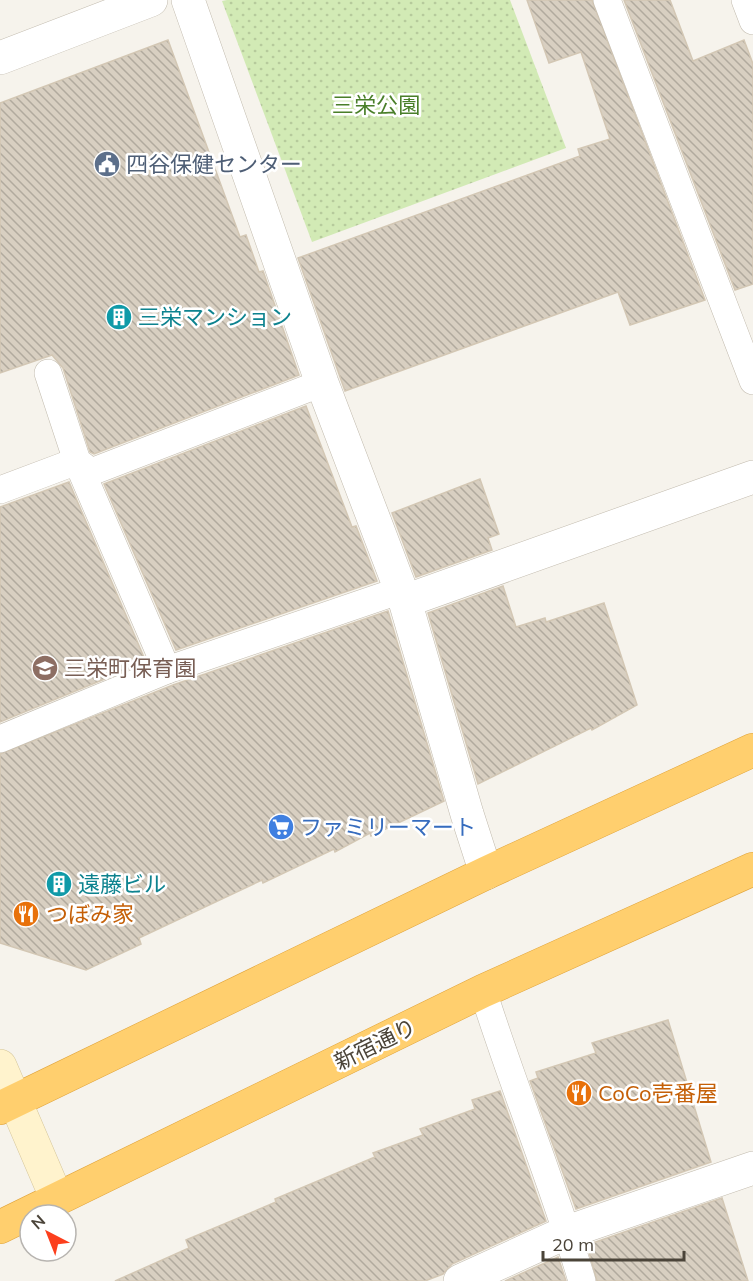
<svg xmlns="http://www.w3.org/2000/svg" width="753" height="1281" font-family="Mulish,'Noto Sans JP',sans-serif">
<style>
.park{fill:url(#park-dots)}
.building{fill:url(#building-back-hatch);stroke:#d3c7b4;stroke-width:1.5}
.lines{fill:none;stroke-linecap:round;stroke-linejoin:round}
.lane-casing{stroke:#c2bbae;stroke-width:28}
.street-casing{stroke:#c2bbae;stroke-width:34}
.secondary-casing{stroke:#d6c79b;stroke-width:34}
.highway-casing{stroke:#e0a43c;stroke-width:34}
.lane{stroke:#fff;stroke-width:27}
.street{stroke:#fff;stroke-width:33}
.secondary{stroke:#fff3cd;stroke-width:33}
.highway{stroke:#ffcf6e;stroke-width:33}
.labels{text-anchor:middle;stroke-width:5;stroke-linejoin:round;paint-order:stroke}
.park-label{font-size:22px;fill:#4a7f2a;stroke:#fff}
.service-label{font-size:22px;fill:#4e5e75;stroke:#fff;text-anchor:start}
.culture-label{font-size:22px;fill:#0d838f;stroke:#fff;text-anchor:start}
.education-label{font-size:22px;fill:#785e54;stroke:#fff;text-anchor:start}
.shop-label{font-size:22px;fill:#366cbe;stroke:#fff;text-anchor:start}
.food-label{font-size:22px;fill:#c56008;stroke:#fff;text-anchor:start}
.street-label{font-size:22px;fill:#4b4439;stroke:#fff}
</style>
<defs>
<pattern id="park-dots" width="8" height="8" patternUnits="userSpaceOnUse" patternTransform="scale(1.5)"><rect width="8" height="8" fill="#d2eab5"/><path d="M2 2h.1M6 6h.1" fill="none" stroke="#b6ca9c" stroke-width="1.8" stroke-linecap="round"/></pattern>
<pattern id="building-back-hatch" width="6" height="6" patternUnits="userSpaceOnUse" patternTransform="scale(1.5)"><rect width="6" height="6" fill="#d8cfc1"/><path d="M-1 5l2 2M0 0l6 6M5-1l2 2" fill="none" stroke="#b1aa9e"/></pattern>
</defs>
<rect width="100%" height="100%" fill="#f6f3ec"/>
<polygon class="park" points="227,0 510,0 566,148 312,242 222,1"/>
<g class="building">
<polygon points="527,0 592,0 705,300 630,325 618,292 345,391 298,258 580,156 578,149 610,139 581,52 549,63"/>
<polygon points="624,0 670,0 693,61 744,40 753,64 753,284 735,290"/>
<polygon points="168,40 240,237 246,235 259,272 263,271 299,375 94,454 90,452 63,368 52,355 0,373 0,103"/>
<polygon points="306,406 352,527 356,526 377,581 176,650 104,484"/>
<polygon points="480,479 499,534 488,538 492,550 416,577 392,513"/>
<polygon points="69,482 146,662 0,722 0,507"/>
<polygon points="503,586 516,627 545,618 546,622 604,603 637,705 592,730 591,728 478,784 428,613"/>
<polygon points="388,611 444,801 371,836 370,833 335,852 334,849 263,883 262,880 139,938 141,944 86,970 0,943 0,754 173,685"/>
<polygon points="668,1020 711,1162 576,1209 530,1081 538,1078 536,1072 596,1053 592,1043"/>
<polygon points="500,1091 546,1221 452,1264 443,1274 425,1281 115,1281 189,1248 186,1240 276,1202 275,1199 375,1157 373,1153 423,1135 420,1129 475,1109 472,1100"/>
<polygon points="722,1198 748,1281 597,1281 587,1245"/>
<polygon points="558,1257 566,1281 505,1281"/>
</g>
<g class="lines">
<defs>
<g id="lane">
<polyline points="607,0 753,381"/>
<polyline points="745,0 753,21"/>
<polyline points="48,373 77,461 91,472 322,383"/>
<polyline points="0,490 77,461 167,670 0,739"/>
<polyline points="167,670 401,590"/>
<path d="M483 991C514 1089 553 1183 582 1281"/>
</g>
<g id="street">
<polyline points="188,0 322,383 405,601 467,814 486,873"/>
<polyline points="0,58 151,0"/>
<polyline points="405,601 753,477"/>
<polyline points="460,1281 567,1232 753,1168"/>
</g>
<polyline id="secondary" points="0,1066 57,1199"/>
<g id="highway">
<polyline points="0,1108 486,873 753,750"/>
<polyline points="0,1227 483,991 753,869"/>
</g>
</defs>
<use href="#lane" class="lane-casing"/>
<use href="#street" class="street-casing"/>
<use href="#secondary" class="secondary-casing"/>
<use href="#highway" class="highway-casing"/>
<use href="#lane" class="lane"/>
<use href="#street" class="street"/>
<use href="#secondary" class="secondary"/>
<use href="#highway" class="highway"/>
</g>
<defs>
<symbol id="civic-disc" viewBox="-11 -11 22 22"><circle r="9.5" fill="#5c6f8a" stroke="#fff"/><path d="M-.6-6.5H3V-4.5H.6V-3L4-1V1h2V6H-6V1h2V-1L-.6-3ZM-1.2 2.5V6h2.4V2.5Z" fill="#fff"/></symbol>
<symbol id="building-disc" viewBox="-11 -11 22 22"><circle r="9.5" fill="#0f9aa8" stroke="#fff"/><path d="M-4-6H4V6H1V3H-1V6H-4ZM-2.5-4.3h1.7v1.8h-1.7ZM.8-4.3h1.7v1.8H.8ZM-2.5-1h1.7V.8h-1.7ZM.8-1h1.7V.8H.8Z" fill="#fff"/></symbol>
<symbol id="school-disc" viewBox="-11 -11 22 22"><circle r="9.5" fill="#8d6e63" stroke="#fff"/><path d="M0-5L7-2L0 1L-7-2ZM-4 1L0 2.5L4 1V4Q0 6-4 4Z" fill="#fff"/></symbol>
<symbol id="supermarket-disc" viewBox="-11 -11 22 22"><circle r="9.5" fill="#3f7fe0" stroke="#fff"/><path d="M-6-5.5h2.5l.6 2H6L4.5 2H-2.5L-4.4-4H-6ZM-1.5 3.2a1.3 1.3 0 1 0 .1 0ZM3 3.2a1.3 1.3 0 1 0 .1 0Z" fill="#fff"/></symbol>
<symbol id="restaurant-disc" viewBox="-11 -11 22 22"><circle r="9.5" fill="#e8710a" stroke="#fff"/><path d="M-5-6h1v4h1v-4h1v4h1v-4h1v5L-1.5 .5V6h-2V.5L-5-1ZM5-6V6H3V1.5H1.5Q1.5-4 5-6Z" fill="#fff"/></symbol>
</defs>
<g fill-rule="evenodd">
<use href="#civic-disc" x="92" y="149" width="30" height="30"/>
<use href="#building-disc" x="104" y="302" width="30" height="30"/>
<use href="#school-disc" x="30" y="653" width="30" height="30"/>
<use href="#supermarket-disc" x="266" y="812" width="30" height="30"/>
<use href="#building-disc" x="44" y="869" width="30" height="30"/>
<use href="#restaurant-disc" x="11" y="899" width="30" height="30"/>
<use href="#restaurant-disc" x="564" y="1078" width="30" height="30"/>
</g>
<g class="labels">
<g class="park-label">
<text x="376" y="113">三栄公園</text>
</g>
<g class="service-label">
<text x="126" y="172">四谷保健センター</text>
</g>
<g class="culture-label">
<text x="138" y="325">三栄マンション</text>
<text x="78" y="892">遠藤ビル</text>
</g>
<g class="education-label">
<text x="64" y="676">三栄町保育園</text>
</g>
<g class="shop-label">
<text x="300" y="835">ファミリーマート</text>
</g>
<g class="food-label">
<text x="46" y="922">つぼみ家</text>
<text x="598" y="1101">CoCo壱番屋</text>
</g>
<g class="street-label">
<text transform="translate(375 1044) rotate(-26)" y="8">新宿通り</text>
</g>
</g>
<g transform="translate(48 1233) rotate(318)"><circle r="28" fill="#ffffff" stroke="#b7b4b0" stroke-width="1.5"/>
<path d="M0-4.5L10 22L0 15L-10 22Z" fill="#fc3f1d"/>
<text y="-9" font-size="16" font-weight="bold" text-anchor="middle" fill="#4b4439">N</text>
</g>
<path d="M543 1251v9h141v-9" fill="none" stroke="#4b4439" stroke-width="3"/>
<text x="552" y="1251" font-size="18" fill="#4b4439" stroke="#ffffff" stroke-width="4.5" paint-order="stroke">20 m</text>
</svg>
